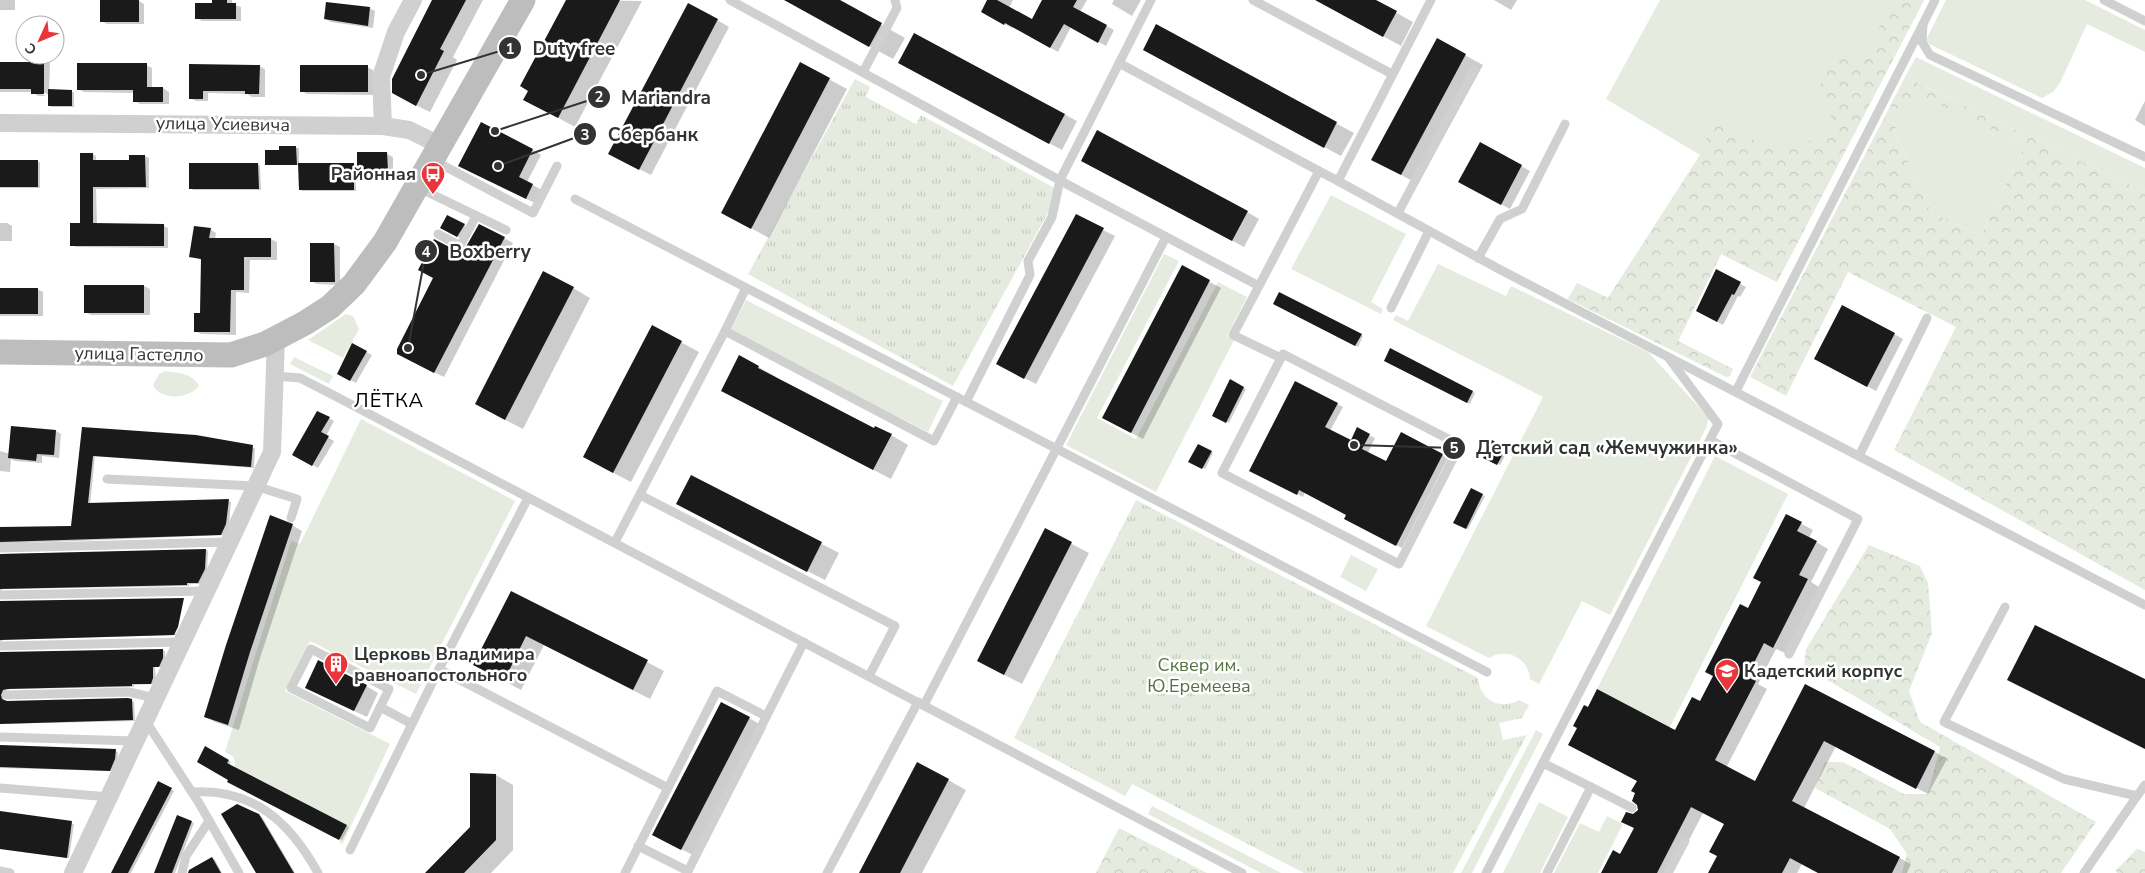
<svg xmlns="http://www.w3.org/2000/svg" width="2145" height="873" font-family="'Nunito Sans',sans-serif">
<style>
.grass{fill:#e5ecdf}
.forest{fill:url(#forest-crowns)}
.park{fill:url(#park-tufts)}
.shadow{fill:#0003}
.building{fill:#1a1a1a}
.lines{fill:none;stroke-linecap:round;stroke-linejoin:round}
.lane{stroke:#d0d0d0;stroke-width:9}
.street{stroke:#d0d0d0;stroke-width:18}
.secondary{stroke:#bdbdbd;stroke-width:25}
.labels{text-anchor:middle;stroke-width:5;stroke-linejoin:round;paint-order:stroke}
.street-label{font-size:18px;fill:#333;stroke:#fff}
.poi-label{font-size:18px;font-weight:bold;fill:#333;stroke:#fff;text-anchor:start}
.park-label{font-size:18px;fill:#54713e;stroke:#fff}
.quarter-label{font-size:20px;letter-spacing:1px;fill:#000;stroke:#fff}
.leader{fill:none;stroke:#333;stroke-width:2}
.callout-dot{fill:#333;stroke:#fff;stroke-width:2}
.mark-label{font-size:15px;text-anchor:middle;font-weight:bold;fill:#fff}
.callout-label{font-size:19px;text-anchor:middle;font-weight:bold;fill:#333;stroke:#fff;stroke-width:5;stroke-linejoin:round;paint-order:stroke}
</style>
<defs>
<pattern id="forest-crowns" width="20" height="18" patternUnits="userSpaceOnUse" patternTransform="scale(1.25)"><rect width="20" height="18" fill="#e5ecdf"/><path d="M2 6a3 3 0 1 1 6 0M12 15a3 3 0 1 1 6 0" fill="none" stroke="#c5cbc0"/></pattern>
<pattern id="park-tufts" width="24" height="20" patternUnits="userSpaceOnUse" patternTransform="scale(1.25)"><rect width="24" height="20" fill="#e5ecdf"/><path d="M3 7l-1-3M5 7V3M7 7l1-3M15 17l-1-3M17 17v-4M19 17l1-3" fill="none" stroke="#c5cbc0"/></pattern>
</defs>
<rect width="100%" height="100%" fill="#fff"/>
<g class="grass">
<polygon points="1660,0 1924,0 1777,282 1721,254 1678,341 1733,369 1728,377 1568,299 1577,283 1608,298 1700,155 1606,99"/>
<polygon points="1946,0 2085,0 2145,30 2145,52 2087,24 2060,83 2053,92 2042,98 1925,42"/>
<polygon points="1916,57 2145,168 2145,192 1905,77"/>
<polygon points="1913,91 2025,145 1981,236 1931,212 1894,131 1897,125 1884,118 1890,106 1903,113"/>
<polygon points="1331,195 1406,234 1371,302 1383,309 1381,314 1291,269"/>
<polygon points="1164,254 1179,261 1097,418 1136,439 1218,282 1247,297 1227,336 1234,340 1156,492 1066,445"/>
<path d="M1438 264 1506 296 1511 286 1648 352 1709 418 1706 428 1610 615 1582 601 1539 684 1530 679C1529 658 1506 647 1489 658L1426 626 1543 397 1393 320 1396 315 1408 321Z"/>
<polygon points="746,300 943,401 928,432 730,331"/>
<polygon points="346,314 353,316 359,329 343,358 308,340"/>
<polygon points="294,357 333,376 329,384 290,364"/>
<path d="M165 371C178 373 193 373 199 386 189 399 160 401 153 385L159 374Z"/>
<polygon points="361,419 515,501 416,694 310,641 285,691 390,744 342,845 339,840 347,825 235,767 234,757 225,752 291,541 300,544"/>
<polygon points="1715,456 1788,494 1669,729 1596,691"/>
<polygon points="1351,555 1378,569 1366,591 1340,577"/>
<polygon points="1536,730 1543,734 1472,873 1461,873"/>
<polygon points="1539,802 1568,817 1540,873 1503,873"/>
<polygon points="1152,806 1281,873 1261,873 1148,814"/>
<polygon points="1607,816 1623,824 1598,873 1554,873 1580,823 1599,832"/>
</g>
<g class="forest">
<polygon points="1892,0 1924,0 1777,282 1721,254 1678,341 1733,369 1730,376 1726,377 1568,299 1577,283 1608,298 1700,155 1713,123 1783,152 1823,135 1831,118 1818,93 1832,53 1862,63"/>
<polygon points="1905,77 2145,192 2145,590 1894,450 1956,327 1848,272 1786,396 1750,377 1884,118 1897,125 1894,131 1931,212 1981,236 2025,145 1913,92 1903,113 1890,106"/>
<polygon points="1869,545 1920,566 1928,583 1932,633 1909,691 1920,722 2096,822 2061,873 1902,873 1907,854 1890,829 1815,788 1825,762 1843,762 1904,794 1928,794 1940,747 1804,666 1806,649"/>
<polygon points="1119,828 1207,873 1096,873"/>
<polygon points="2137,849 2145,852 2145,873 2117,873 2116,870"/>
</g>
<g class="park">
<polygon points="855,79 870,87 866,97 916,124 921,115 1060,191 953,386 748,274"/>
<path d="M1136 500 1478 678C1480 700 1500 711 1519 700L1529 705 1522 718 1499 723 1503 740 1527 735 1453 873H1304L1132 784 1125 796 1014 738Z"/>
</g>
<g class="shadow">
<rect x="0" y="0" width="15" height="10"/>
<polygon points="213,0 232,0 232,4 241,7 241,21 202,21 197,18 213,4"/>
<polygon points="434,0 483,0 453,57 457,60 430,112 407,101"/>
<polygon points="567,0 642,1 575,127 542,109"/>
<polygon points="785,0 837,0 905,38 893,59"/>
<polygon points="989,0 1013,0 1009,8 1032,21 1044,0 1087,0 1080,12 1114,30 1106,46 1071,27 1058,52 1013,26 1012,28 982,12"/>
<polygon points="1114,0 1141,0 1132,16 1112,4"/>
<polygon points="1317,0 1373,0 1413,22 1401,46"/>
<polygon points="1494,0 1517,0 1511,10"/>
<polygon points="139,1 144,4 144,24 107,24 101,21"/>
<polygon points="369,8 375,11 373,28 331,22 326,19"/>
<polygon points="717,20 729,27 651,175 622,160"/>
<polygon points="1157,26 1354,133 1341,156 1161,59"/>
<polygon points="915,35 1077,121 1062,150 911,70"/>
<polygon points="1437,40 1483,65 1418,184 1390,169"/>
<polygon points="44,59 50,63 49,91 74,92 74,107 51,107 49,105 49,95 39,90 38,92 46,96 38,96 32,92 0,92 0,63 31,64"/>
<polygon points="801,64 847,89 769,238 740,222"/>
<polygon points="146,65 152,68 152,88 163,88 169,92 169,104 140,104 134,101 134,93 84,92 78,89"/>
<polygon points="190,65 259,66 265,69 265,97 252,97 247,94 208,93 208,101 196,101 190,98"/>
<polygon points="367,67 373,70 373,95 307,94 302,91"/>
<polygon points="2145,101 2145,126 2135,120"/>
<polygon points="1481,144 1530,171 1510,209 1460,182"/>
<polygon points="280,147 299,148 299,164 354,164 358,167 358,154 387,154 393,157 393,174 364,174 356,170 356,191 302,191 300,189 300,165 267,165 280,151"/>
<polygon points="533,150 541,155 527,182 542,190 535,203 468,171"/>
<polygon points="92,154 96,156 96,161 130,161 145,156 149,158 149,188 96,189 97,225 164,226 168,228 168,248 76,247 72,245 81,225"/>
<polygon points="0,161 40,162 40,188 0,188"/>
<polygon points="190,164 258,164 260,166 261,190 193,190 191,188"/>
<polygon points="1094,167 1247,212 1259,219 1244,247"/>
<polygon points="448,216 466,226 460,238 442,228"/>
<polygon points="0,223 7,223 12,226 12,241 0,241"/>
<polygon points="210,229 216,233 215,239 271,239 277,242 277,260 250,260 249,293 236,292 236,335 201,334 195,331 201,314 202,260 191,256"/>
<polygon points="1103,230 1115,236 1036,384 1009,370"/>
<polygon points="504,238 513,243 444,377 407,359 434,278 460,254"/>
<polygon points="311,244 334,244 340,247 340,285 317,284 311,281"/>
<polygon points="1182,267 1221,288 1143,439 1116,425"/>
<polygon points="1717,271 1746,287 1740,297 1738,296 1723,325 1697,310"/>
<polygon points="144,286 150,289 150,315 91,315 85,312"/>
<polygon points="573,288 590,298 523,429 494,414"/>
<polygon points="0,289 37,289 43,292 43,316 0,316"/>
<polygon points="1280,293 1363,336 1358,347 1274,304"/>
<polygon points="653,327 699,352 631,482 602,467"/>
<polygon points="1894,334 1903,339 1876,391 1825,363"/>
<polygon points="353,345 372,355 356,383 339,374"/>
<polygon points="1391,350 1475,393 1470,404 1385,361"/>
<polygon points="759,367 776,377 775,378 874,430 891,435 908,445 891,479 740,400"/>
<polygon points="1231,381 1246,389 1229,423 1213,415"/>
<polygon points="1337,404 1343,407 1330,431 1351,442 1358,429 1369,435 1375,438 1368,453 1386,463 1443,455 1448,458 1402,548 1351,522 1348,515 1305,492 1303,497 1256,473"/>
<polygon points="318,412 334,421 326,436 334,441 318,468 294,455"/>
<polygon points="83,428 255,448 254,468 95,456 90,505 228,501 231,502 229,525 224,535 0,544 0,528 73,528"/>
<polygon points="56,431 61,434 59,458 42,456 42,463 15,461 11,459 10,472 0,471 0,451 10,454"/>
<polygon points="1492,442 1508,450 1500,465 1484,458"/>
<polygon points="1198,445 1213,453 1205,469 1190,461"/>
<polygon points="692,476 839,553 825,580 677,504"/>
<polygon points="1472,490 1485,496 1468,529 1455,522"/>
<polygon points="1787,516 1813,530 1809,538 1828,549 1811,582 1819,587 1785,653 1776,649 1758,684 1767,689 1726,768 1756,783 1806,686 1935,752 1947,759 1928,794 1836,746 1804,808 1911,864 1907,873 1819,873 1802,864 1797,873 1710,873 1718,856 1725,824 1703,813 1672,873 1603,873 1621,856 1635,828 1633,816 1640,808 1676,731 1700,703 1749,609 1763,582"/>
<polygon points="292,525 302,531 260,658 239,730 215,722 205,717"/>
<polygon points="1045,530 1089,553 1022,684 978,661"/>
<polygon points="206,550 208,551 207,570 201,584 189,584 189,586 3,589 0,591 0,554"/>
<polygon points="512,592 664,671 650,699 544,645 521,690 475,665"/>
<polygon points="0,603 175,633 177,633 176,635 3,640 0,642"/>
<polygon points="163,650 165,651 165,659 161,667 155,667 156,680 153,684 134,685 134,687 10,689 6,691 3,696 4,701 132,700 134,702 135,721 0,724 0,654"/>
<polygon points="366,686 378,693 367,717 318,694"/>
<polygon points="749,718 766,728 699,858 671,844"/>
<polygon points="0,747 115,751 118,752 117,761 112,771 0,768"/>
<polygon points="205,748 231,762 229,765 349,827 342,840 231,783"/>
<polygon points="472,775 496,775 513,785 513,850 491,873 427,873 472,827"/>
<polygon points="948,780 966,790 922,873 861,873"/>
<polygon points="159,783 174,791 131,873 112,873"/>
<polygon points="237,805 262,817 295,873 257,873"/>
<polygon points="0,813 74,824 69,858 0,849"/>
<polygon points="178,816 194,823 175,873 156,873"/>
<polygon points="212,858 215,860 222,873 205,873"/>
</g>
<g class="building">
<rect x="100" y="0" width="39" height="22"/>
<polygon points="212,0 227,0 227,3 236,3 236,19 195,19 195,3 212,3"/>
<polygon points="432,0 466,0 440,49 444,51 416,106 392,93 392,79"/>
<polygon points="566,0 620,0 558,118 523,100 528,91 520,86"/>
<polygon points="784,0 840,0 882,23 869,47"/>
<polygon points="987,0 997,0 1032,19 1042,0 1077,0 1073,7 1107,25 1098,43 1064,24 1050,48 1005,23 1004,25 981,12"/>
<polygon points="1315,0 1376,0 1397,11 1383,37"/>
<polygon points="326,2 370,7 368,26 324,19"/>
<polygon points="688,3 718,19 639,170 608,154"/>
<polygon points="1156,24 1337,122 1324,148 1143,50"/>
<polygon points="914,33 1065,114 1049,144 898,63"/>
<polygon points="1437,38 1466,54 1401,175 1371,160"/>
<polygon points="30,58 44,58 44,94 31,94 31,89 0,89 0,62 30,62"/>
<polygon points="800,62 830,78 751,229 721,213"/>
<polygon points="77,63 147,63 147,87 163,87 163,102 133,102 133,90 77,90"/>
<polygon points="189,64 260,65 259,94 245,94 245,91 203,91 203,99 189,99"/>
<rect x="300" y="65" width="68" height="27"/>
<polygon points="48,89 72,90 72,106 48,106"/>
<polygon points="481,122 533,149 519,177 533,184 526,199 458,166"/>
<polygon points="1097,130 1248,211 1232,241 1081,161"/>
<polygon points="1480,142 1522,165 1501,205 1458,182"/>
<polygon points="279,146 296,146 297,165 265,165 265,150 279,150"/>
<polygon points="357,152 387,152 388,171 357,172"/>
<polygon points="80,153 93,153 93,160 129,160 129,155 145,155 146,187 93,187 93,223 164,224 164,246 70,246 70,223 80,223"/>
<rect x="0" y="160" width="38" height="27"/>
<polygon points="189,163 258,163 259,189 189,189"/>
<polygon points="298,163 354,163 354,190 299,190"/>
<polygon points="1076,214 1104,228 1024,379 996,364"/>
<polygon points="447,215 465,224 457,237 440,228"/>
<polygon points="479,224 505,237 434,373 397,354 397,349 433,278 418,270 434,239 457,251 463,252"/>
<polygon points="194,226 211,228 209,238 271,238 271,257 244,257 244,290 231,290 230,332 194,332 194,313 200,313 201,259 189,257"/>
<polygon points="310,243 334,243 335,282 310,282"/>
<polygon points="1182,265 1210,280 1131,433 1102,418"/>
<polygon points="1716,269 1741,282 1734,295 1732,294 1717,322 1696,311"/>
<polygon points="543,271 574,287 505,420 475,404"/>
<rect x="84" y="285" width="60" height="28"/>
<rect x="0" y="288" width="38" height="26"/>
<polygon points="1279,292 1362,334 1355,346 1273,304"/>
<polygon points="1842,305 1895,333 1867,387 1814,359"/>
<polygon points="652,325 682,341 613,473 583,457"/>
<polygon points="352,343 367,351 350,381 337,374"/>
<polygon points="1390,348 1473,391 1467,403 1384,361"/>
<polygon points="739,355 759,366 758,368 874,428 875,426 892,434 873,470 721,391"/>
<polygon points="1230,379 1244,387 1226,423 1212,416"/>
<polygon points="1295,381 1338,403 1325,427 1351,440 1357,427 1370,434 1362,449 1386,461 1401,432 1443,454 1396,546 1344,519 1346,515 1299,490 1297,495 1249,471"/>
<polygon points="317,411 330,417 321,432 329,436 312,466 292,455"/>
<polygon points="11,426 56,430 54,455 37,454 36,461 8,458"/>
<polygon points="82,427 196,435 253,445 251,467 93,456 88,503 229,499 226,524 221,535 0,542 0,527 71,526"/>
<polygon points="1492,440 1506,448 1497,465 1483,458"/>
<polygon points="1198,444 1212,451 1202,469 1188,462"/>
<polygon points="691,475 822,542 807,572 676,504"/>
<polygon points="1471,488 1483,494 1466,529 1453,523"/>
<polygon points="1786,514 1802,522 1797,531 1817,541 1799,575 1808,579 1773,648 1764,643 1747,677 1756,681 1715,760 1755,781 1805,684 1935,751 1916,789 1824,741 1792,801 1900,857 1892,873 1818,873 1790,858 1782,873 1708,873 1717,856 1709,852 1724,824 1691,807 1657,873 1601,873 1613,850 1620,854 1634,828 1621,822 1626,812 1633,814 1638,810 1637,805 1632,801 1635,793 1631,791 1637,781 1568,745 1577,728 1573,726 1584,705 1588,707 1597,689 1675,730 1692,697 1700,701 1713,676 1705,672 1740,604 1748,608 1761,582 1753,578"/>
<polygon points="270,515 293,524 250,652 228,725 204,717 226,645"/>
<polygon points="1045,528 1072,542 1004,675 977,661"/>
<polygon points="206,549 205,569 198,583 187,583 187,585 0,589 0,554"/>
<polygon points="511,591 648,660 633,690 526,636 504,681 473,665"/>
<polygon points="184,598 178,627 174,635 0,640 0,601"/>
<polygon points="2035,625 2145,679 2145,749 2007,680"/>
<polygon points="163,649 163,658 159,667 153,667 153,678 151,684 132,684 132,686 7,689 3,690 1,695 2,699 7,701 128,698 132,699 133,720 0,724 0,652"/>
<polygon points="318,660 367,685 354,711 305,688"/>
<polygon points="721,702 750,717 681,850 652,835"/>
<polygon points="0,745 116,749 115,759 110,771 0,767"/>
<polygon points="205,746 229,760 227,763 347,825 339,840 227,782 228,780 197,762"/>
<polygon points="917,762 949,779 900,873 859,873"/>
<polygon points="470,773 496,774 496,840 464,873 425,873 470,827"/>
<polygon points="158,781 172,788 128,873 111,873"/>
<polygon points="237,804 259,814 294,873 256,873 221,814"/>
<polygon points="0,811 72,821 67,858 0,849"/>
<polygon points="177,815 192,821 172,873 154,873"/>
<polygon points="212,857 221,873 188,873 189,870"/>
</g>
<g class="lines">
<g class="lane">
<polyline points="730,0 1074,188 1259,286 1319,171 1338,181 1431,0"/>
<polyline points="1253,0 1392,74"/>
<polyline points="1935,0 1923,24 1922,42 1930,55 2145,157"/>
<polyline points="2104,0 2145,21"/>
<polyline points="1119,63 1319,171"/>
<polyline points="863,72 897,8 895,0"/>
<polyline points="433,160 533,213 557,166"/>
<polyline points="1338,181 1497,268 2145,605"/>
<polyline points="417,187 506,230"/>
<polyline points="575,199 1487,672"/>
<polyline points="1398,213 1474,70"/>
<polyline points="438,234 460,246 476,216"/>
<polyline points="1478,258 1500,219 1522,209 1565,124"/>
<polyline points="1259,286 1233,335 1281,358"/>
<polyline points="746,288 725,331 934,441 957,397"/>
<polyline points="1391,308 1429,231"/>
<polygon points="1283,354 1460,445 1399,564 1222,473"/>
<polyline points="275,376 300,378 337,397 1242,873"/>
<polyline points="1736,391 1923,24"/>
<polyline points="966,402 1030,275 1028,261 1052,217 1060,180 1151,0"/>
<polyline points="1710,440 1858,519 1789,654"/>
<polyline points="1859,456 1927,318"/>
<polyline points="107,479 255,486 297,499 291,518"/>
<polyline points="640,495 895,626 869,676"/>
<polyline points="615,542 725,331"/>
<polyline points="0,548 229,542"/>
<polyline points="0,595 206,591"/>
<polyline points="2005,607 1944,722 2064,779 2137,796 2145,785"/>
<polyline points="0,646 181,642"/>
<polygon points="311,649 389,689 370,728 291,688"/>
<polyline points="439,669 668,788"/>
<polyline points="7,695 129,692 155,698"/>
<polyline points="924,705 1166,237"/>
<polyline points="380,707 412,724"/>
<polyline points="145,720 199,803 239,873"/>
<polyline points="0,737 135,741"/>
<polyline points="1543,763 1591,787 1547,873"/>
<polyline points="1591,787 1632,808"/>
<polyline points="0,788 110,797"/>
<path d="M192 792C253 788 290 822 318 873"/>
<polyline points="638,846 688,871"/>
<polyline points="350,850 439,669 528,498"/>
<polyline points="0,871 10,873"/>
<polyline points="182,873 186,856 209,821"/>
<polyline points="625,873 717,691 766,716"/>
<polyline points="687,873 804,642"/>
<polyline points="827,873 918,702"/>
<polyline points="1486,873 1718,424 1668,357"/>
<polyline points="1668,873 1685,841"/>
<polyline points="2084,873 2137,796"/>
</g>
<g class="street">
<polyline points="0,123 383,126 409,130 442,146"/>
<polyline points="383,126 381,77 396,32 413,0"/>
<polyline points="73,873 272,452 276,338"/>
</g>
<polyline class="secondary" points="0,352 231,355 265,344 305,323 330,307 354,284 385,242 523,0"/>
</g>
<defs>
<symbol id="bus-pin" viewBox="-11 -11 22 30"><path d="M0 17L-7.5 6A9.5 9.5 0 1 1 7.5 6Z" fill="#e9363b" stroke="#fff"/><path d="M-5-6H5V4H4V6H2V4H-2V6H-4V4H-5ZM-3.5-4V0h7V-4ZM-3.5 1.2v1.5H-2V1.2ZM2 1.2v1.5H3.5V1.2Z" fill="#fff"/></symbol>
<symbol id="building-pin" viewBox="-11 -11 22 30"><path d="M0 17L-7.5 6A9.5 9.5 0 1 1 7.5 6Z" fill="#e9363b" stroke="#fff"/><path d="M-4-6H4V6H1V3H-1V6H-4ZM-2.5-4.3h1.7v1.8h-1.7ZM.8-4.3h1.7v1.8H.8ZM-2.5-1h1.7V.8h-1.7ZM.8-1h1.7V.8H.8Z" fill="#fff"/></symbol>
<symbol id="school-pin" viewBox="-11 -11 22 30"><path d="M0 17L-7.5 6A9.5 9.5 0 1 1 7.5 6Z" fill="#e9363b" stroke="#fff"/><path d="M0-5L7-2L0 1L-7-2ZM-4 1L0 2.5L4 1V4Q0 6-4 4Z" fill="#fff"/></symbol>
</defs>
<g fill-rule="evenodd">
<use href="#bus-pin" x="419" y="160" width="28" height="38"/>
<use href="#building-pin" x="322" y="650" width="28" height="38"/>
<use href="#school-pin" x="1713" y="657" width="28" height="38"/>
</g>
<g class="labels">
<g class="street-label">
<text transform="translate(223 124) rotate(1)" y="6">улица Усиевича</text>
<text transform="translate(139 354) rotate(1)" y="6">улица Гастелло</text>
</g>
<g class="poi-label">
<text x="416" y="180" text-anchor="end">Районная</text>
<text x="354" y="660">Церковь Владимира<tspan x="354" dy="21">равноапостольного</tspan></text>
<text x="1744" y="677">Кадетский корпус</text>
</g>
<g class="park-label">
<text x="1199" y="671">Сквер им.<tspan x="1199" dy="21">Ю.Еремеева</tspan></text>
</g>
<g class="quarter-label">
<text x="389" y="407">ЛЁТКА</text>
</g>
</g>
<path class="leader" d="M421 75L510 48M495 131L599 97M498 166L585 134M408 348L426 251M1354 445L1454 448"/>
<g class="callout-dot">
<circle cx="421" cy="75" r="5"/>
<circle cx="495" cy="131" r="5"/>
<circle cx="498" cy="166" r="5"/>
<circle cx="408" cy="348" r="5"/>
<circle cx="1354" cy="445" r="5"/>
<circle cx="510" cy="48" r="12"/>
<circle cx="599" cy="97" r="12"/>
<circle cx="585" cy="134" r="12"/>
<circle cx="426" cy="251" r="12"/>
<circle cx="1454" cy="448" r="12"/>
</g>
<g class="mark-label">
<text x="510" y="54">1</text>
<text x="599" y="102">2</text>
<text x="585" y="140">3</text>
<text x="426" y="257">4</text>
<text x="1454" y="453">5</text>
</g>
<g class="callout-label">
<text x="574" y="55">Duty free</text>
<text x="666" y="104">Mariandra</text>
<text x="653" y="141">Сбербанк</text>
<text x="490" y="258">Boxberry</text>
<text x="1607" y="454">Детский сад «Жемчужинка»</text>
</g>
<g transform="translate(40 40) rotate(226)"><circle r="24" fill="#ffffff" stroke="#adadad"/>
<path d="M0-4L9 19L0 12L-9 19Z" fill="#e9363b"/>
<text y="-8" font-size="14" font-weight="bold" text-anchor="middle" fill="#333333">С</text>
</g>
</svg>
